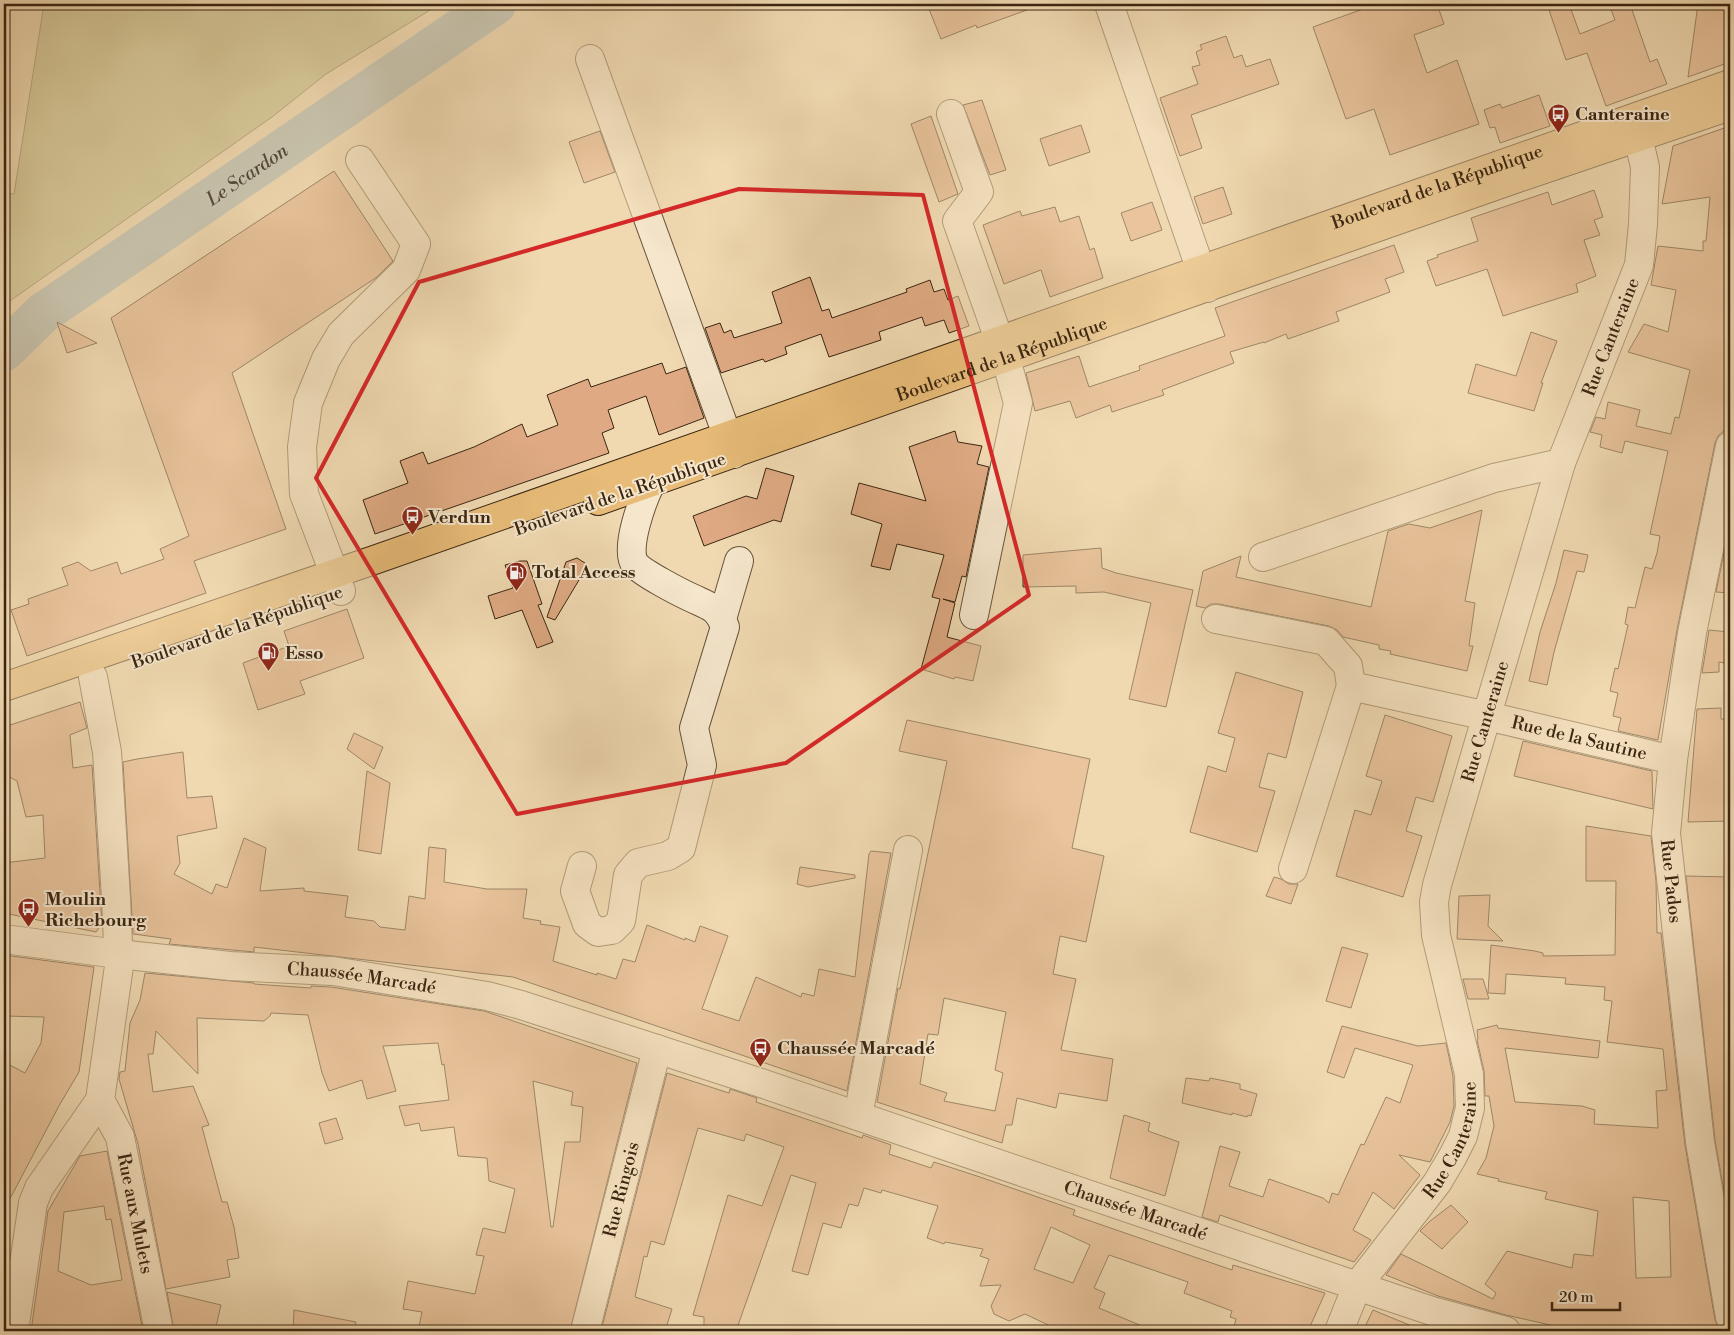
<svg xmlns="http://www.w3.org/2000/svg" width="1734" height="1335" font-family="'Libre Bodoni',serif">
<style>
.green{fill:#bebe88;stroke:#7c724d}
.lines{fill:none;stroke-linecap:round;stroke-linejoin:round}
.river{stroke:#a1b7b8;stroke-width:41}
.building{fill:#dfaa83;stroke:#3a2612;fill-rule:evenodd}
.minor-casing{stroke:#68533a;stroke-width:30}
.major-casing{stroke:#3a2612;stroke-width:30}
.minor{stroke:#f5e6cc;stroke-width:28}
.major{stroke:#e8bc78;stroke-width:28}
.marked{fill:none;stroke:#d62828;stroke-width:4;stroke-linejoin:round}
.labels{text-anchor:middle;stroke-width:4;stroke-linejoin:round;paint-order:stroke}
.poi-label{font-size:18px;font-weight:bold;fill:#3a2612;stroke:#f5e6cc;text-anchor:start}
.street-label{font-size:18px;fill:#3a2612;stroke:#f5e6cc}
.water-label{font-size:19px;font-style:italic;fill:#544a3c;stroke:#f5e6cc}
</style>
<rect width="100%" height="100%" fill="#f0d9b1"/>
<filter id="stains"><feTurbulence type="fractalNoise" baseFrequency=".004" numOctaves="4"/><feColorMatrix values="0 0 0 0 .2 0 0 0 0 .09 0 0 0 0 .02 0 0 0 .5 -.17"/></filter>
<radialGradient id="worn" r=".72"><stop offset=".6" stop-color="#630" stop-opacity="0"/><stop offset="1" stop-color="#630" stop-opacity=".3"/></radialGradient>
<polygon class="green" points="44,4 440,4 326,74 272,117 4,305 4,193 14,194"/>
<g class="lines">
<path class="river" id="s1" d="M4 351 43 313 496 4"/>
</g>
<g class="building">
<polygon points="927,4 1038,4 1038,6 977,28 976,25 941,39"/>
<polygon points="1377,4 1420,4 1422,10 1437,4 1444,24 1414,35 1427,73 1457,60 1479,124 1390,155 1374,109 1346,119 1313,27"/>
<polygon points="1547,4 1569,4 1580,34 1615,20 1609,4 1630,4 1650,62 1657,59 1667,84 1606,106 1587,53 1566,60"/>
<polygon points="1698,4 1730,4 1730,62 1688,77"/>
<polygon points="1226,36 1234,58 1242,55 1246,67 1270,59 1279,84 1191,115 1202,148 1180,156 1160,98 1198,84 1192,67 1200,65 1196,52 1202,49 1200,45"/>
<polygon points="1539,95 1550,126 1500,143 1495,127 1490,128 1484,110 1500,104 1502,108"/>
<polygon points="982,100 1006,170 990,175 963,105"/>
<polygon points="931,116 958,194 939,202 911,124"/>
<polygon points="1081,125 1090,152 1049,166 1040,139"/>
<polygon points="1730,126 1730,409 1726,429 1718,436 1715,443 1677,630 1658,740 1618,731 1621,718 1613,716 1618,693 1610,691 1615,668 1618,669 1628,625 1625,624 1628,607 1635,608 1645,567 1652,569 1657,553 1660,536 1650,534 1668,451 1625,441 1622,453 1600,447 1602,435 1590,432 1596,417 1605,419 1608,402 1640,410 1636,426 1671,434 1675,417 1679,418 1690,370 1628,352 1644,324 1668,332 1676,290 1651,285 1658,246 1703,251 1703,241 1706,241 1710,197 1662,204 1673,146"/>
<polygon points="600,131 615,172 584,183 569,142"/>
<polygon points="334,171 393,261 377,277 232,373 286,529 194,561 206,593 27,656 11,610 29,604 28,599 68,585 62,568 78,562 91,571 117,562 121,574 164,559 160,549 189,536 111,318"/>
<polygon points="1223,187 1232,214 1203,224 1194,197"/>
<polygon points="1594,190 1603,217 1594,220 1600,235 1584,240 1596,276 1576,284 1578,292 1503,316 1487,269 1436,286 1427,261 1438,257 1437,255 1478,241 1471,218 1548,192 1552,205"/>
<polygon points="1152,202 1162,230 1131,241 1121,213"/>
<polygon points="1055,207 1060,222 1079,216 1090,250 1094,248 1103,278 1050,297 1041,270 1004,284 983,225 1020,211 1022,216"/>
<polygon points="1394,245 1404,272 1385,279 1390,292 1336,312 1339,321 1288,339 1286,334 1264,343 1264,342 1230,352 1234,363 1162,390 1164,395 1112,412 1110,405 1076,418 1070,401 1035,411 1026,373 1079,356 1089,387 1140,370 1139,366 1225,336 1215,308"/>
<polygon points="810,277 822,311 829,309 832,318 907,292 906,289 930,280 934,292 944,289 948,300 958,296 969,326 949,333 944,320 925,326 922,317 879,332 881,340 829,357 821,334 785,347 787,354 765,362 763,359 721,373 705,328 720,323 724,333 731,330 734,338 782,323 772,292"/>
<polygon points="57,322 97,343 67,353"/>
<polygon points="1531,332 1557,341 1541,383 1543,383 1534,411 1468,393 1476,364 1516,376"/>
<polygon points="662,363 666,374 686,367 704,418 659,435 646,396 608,410 614,428 602,433 609,453 375,534 363,500 408,483 400,461 423,452 428,464 474,447 522,424 527,437 558,425 547,395 588,379 591,387"/>
<polygon points="955,431 958,442 982,446 977,464 989,467 966,577 962,576 955,602 943,599 955,603 947,637 981,646 973,681 955,677 954,679 921,669 940,599 932,597 944,555 897,544 890,570 871,566 882,524 851,514 859,483 926,501 909,447"/>
<polygon points="766,468 794,476 781,522 774,520 704,546 693,516 746,496 757,499"/>
<polygon points="1482,510 1465,601 1475,603 1469,646 1473,646 1467,671 1390,654 1391,651 1379,649 1379,645 1343,637 1337,630 1329,626 1219,604 1211,604 1205,608 1196,606 1203,571 1241,556 1236,577 1371,607 1388,531 1409,524 1430,528"/>
<polygon points="1730,523 1730,593 1716,592"/>
<polygon points="1101,548 1102,568 1116,573 1193,590 1166,707 1129,699 1151,603 1104,592 1076,593 1076,586 1023,587 1023,555"/>
<polygon points="1564,550 1588,555 1584,572 1577,571 1554,652 1547,685 1529,681 1540,632 1556,583"/>
<polygon points="577,558 588,565 555,620 547,617 566,562"/>
<polygon points="520,561 527,561 542,604 538,605 553,642 537,648 522,610 495,619 488,596 513,588 505,565"/>
<polygon points="347,609 364,658 300,681 305,694 258,710 243,663 289,646 284,631"/>
<polygon points="1709,630 1729,632 1724,663 1719,662 1719,672 1702,673"/>
<polygon points="1236,672 1303,692 1286,758 1268,753 1259,787 1275,791 1257,852 1190,832 1208,766 1226,772 1235,738 1218,733"/>
<polygon points="80,702 87,728 70,735 73,768 92,765 102,924 96,932 4,913 4,863 45,858 43,815 26,817 17,781 4,774 4,727"/>
<polygon points="1721,708 1721,719 1725,719 1728,768 1730,768 1730,821 1688,822 1697,709"/>
<polygon points="1385,715 1452,736 1433,802 1416,797 1406,831 1422,836 1403,897 1336,876 1355,810 1371,815 1382,781 1366,776"/>
<path d="M907 720 1090 759 1072 848 1104 856 1086 942 1060 936 1053 974 1076 979 1061 1050 1113 1059 1107 1101 1059 1093 1056 1108 1017 1098 1012 1125H1006L1002 1143 877 1102 898 988 900 989 947 761 899 751ZM944 998 1006 1012 995 1070 1003 1073 995 1111 944 1101 947 1093 920 1084 928 1034 938 1035Z"/>
<polygon points="354,733 383,747 374,769 347,749"/>
<polygon points="1523,741 1652,771 1653,809 1514,776"/>
<polygon points="183,752 187,798 212,796 217,828 177,836 180,863 174,874 212,894 216,884 227,888 244,838 266,848 260,891 304,888 304,891 348,896 345,917 374,921 380,927 405,930 409,896 425,899 429,847 446,849 444,882 487,889 527,889 523,918 541,921 540,924 560,927 553,961 597,975 597,973 616,979 623,959 635,962 647,925 685,940 685,938 695,942 700,926 728,936 702,1009 739,1021 756,977 801,997 802,993 814,996 819,969 855,977 869,854 871,851 891,853 847,1091 513,977 254,947 254,952 169,944 171,939 133,934 123,762 137,759"/>
<polygon points="367,771 390,783 381,854 358,850"/>
<path d="M1586 826 1651 836 1656 881 1657 933H1661L1685 1145 1715 1320 1718 1327 1723 1331H1577L1506 1315 1438 1296 1386 1275 1401 1254 1493 1299 1496 1293 1485 1284 1507 1251 1572 1268 1574 1254 1593 1256 1598 1211 1545 1199 1547 1192 1498 1181 1499 1179 1477 1174 1486 1158 1494 1126 1489 1096H1485L1484 1071 1477 1040 1478 1039 1477 1030 1497 1025 1498 1028 1600 1041 1598 1058 1505 1048 1515 1102 1582 1106 1595 1110 1594 1124 1658 1128 1656 1091 1667 1090 1663 1049 1607 1042 1612 1001 1604 1000 1605 987 1565 984 1566 978 1506 974 1505 994 1488 993 1491 945 1535 951 1543 953V956L1615 955 1616 881H1586ZM1633 1197 1669 1201 1671 1277 1636 1278Z"/>
<polygon points="800,867 855,875 855,878 808,887 797,884"/>
<polygon points="1686,876 1730,877 1730,1226 1715,1140"/>
<polygon points="1274,877 1281,879 1289,884 1298,884 1291,904 1266,896"/>
<polygon points="1490,895 1488,926 1503,941 1457,939 1459,896"/>
<polygon points="1342,947 1368,954 1351,1008 1326,1001"/>
<polygon points="4,955 94,967 79,1072 60,1104 4,1210 4,1062 25,1073 41,1043 44,1017 4,1016"/>
<path d="M145 973 254 983V984L311 988V986L331 987 484 1011 637 1063 570 1331H418L422 1312 403 1309 408 1281 475 1294 484 1256 476 1255 483 1228 505 1233 515 1189 489 1181 487 1158 458 1156 454 1127 421 1131 419 1123 405 1126 399 1106 449 1100 444 1064 442 1065 438 1043 383 1046 396 1091 367 1099 362 1080 329 1091 322 1073 308 1015 271 1013 270 1016 264 1021 197 1018 198 1074 156 1031 153 1054H148L153 1092 193 1086 209 1125 202 1127 222 1202H227L234 1227 239 1258 227 1260 230 1277 166 1289 138 1144 119 1079 120 1072 125 1071 130 1023 140 1000ZM533 1081 573 1092 571 1105 583 1107 580 1142H565L553 1227H551Z"/>
<polygon points="1463,979 1483,979 1489,999 1468,999"/>
<polygon points="1342,1026 1418,1046 1446,1043 1453,1076 1454,1106 1450,1122 1430,1162 1399,1155 1420,1175 1394,1209 1373,1192 1353,1230 1371,1240 1354,1262 1220,1215 1218,1222 1202,1217 1220,1146 1240,1152 1229,1186 1263,1197 1269,1179 1323,1198 1329,1203 1332,1193 1338,1195 1361,1144 1364,1145 1386,1097 1400,1103 1413,1065 1355,1048 1344,1078 1327,1072"/>
<path d="M667 1073 729 1093 730 1089 757 1098 756 1102 862 1138 863 1135 891 1145 889 1154 931 1168 934 1162 980 1177 1075 1210 1073 1215 1232 1270 1233 1265 1325 1293 1308 1331H1233L1236 1319 1230 1317 1232 1311 1184 1293 1188 1282 1109 1255 1094 1288 1105 1293 1099 1308 1154 1331H1061L1025 1314 1009 1321 994 1314 991 1306 1001 1285 980 1286 989 1259 980 1256 983 1249 945 1242 944 1244 927 1238 938 1206 882 1190 881 1193 864 1188 858 1206 849 1204 841 1228 823 1223 808 1275 792 1271 816 1183 791 1175 736 1331H704V1317L693 1315 728 1195 762 1206 784 1147 746 1134 744 1141 698 1128 664 1245 651 1241 647 1257 644 1256 635 1297 672 1309 665 1331H601ZM1051 1227 1090 1245 1073 1283 1034 1269Z"/>
<polygon points="1186,1078 1209,1081 1210,1078 1240,1084 1240,1089 1257,1094 1251,1116 1248,1115 1247,1117 1232,1113 1232,1115 1182,1103"/>
<polygon points="1124,1115 1150,1123 1148,1131 1179,1142 1165,1196 1110,1178"/>
<polygon points="336,1118 343,1139 325,1144 319,1123"/>
<path d="M107 1151 143 1331H31L48 1211 80 1156ZM104 1206 106 1220 111 1219 122 1280 91 1285 58 1271 64 1212Z"/>
<polygon points="1451,1205 1468,1222 1442,1249 1420,1231 1429,1222"/>
<polygon points="167,1292 221,1305 215,1331 174,1331"/>
<polygon points="294,1310 356,1322 355,1331 293,1331"/>
<polygon points="1373,1310 1424,1331 1363,1331"/>
</g>
<g class="lines">
<defs>
<g id="minor">
<polyline points="1109,4 1207,288"/>
<polyline points="590,59 734,454"/>
<polyline points="951,114 979,192 957,221 1006,359 1018,403 974,615"/>
<path id="s2" d="M1730 446 1692 633 1673 760 1666 833 1700 1142 1730 1317"/>
<polyline points="1263,557 1494,478 1561,463"/>
<polyline points="341,591 304,494 302,447 308,403 326,359 341,334 406,270 416,244 360,160"/>
<polyline points="722,619 739,561"/>
<polyline points="1216,619 1326,641 1348,666 1351,686"/>
<path d="M582 866 575 891 587 924 598 932 612 930 621 921 628 875 638 863 668 856 681 848 702 765 694 728 725 627C718 607 709 606 692 598 681 593 642 573 635 564 624 549 643 499 651 483 654 477 658 472 661 467"/>
<path id="s3" d="M1293 869 1351 686 1487 716 1673 760"/>
<path id="s4" d="M4 939 118 954 230 966 333 971 487 996 521 1005 752 1080 1357 1286 1432 1311 1506 1331"/>
<path id="s5" d="M100 1100 120 1137 159 1331"/>
<polyline points="858,1116 908,850"/>
<polyline points="14,1331 33,1203 39,1188 100,1100 119,966 116,898 107,752 93,677"/>
<path id="s6" d="M585 1331 657 1049"/>
<path id="s7" d="M1339 1331 1357 1286 1437 1183 1453 1156 1463 1136 1470 1108 1469 1074 1436 935 1434 902 1437 885 1561 463 1639 265 1643 224 1645 167 1638 137"/>
</g>
<g id="major">
<path id="s8" d="M598 501 1509 181 1730 106"/>
<path id="s9" d="M4 687 377 559 1730 84"/>
</g>
</defs>
<use href="#minor" class="minor-casing"/>
<use href="#major" class="major-casing"/>
<use href="#minor" class="minor"/>
<use href="#major" class="major"/>
</g>
<path d="M0 0H1734V1335H0ZM739 189 923 195 1029 595 786 763 517 814 316 478 419 282Z" fill="#f0d9b1" fill-opacity=".55" fill-rule="evenodd"/>
<path class="marked" d="M739 189 923 195 1029 595 786 763 517 814 316 478 419 282Z"/>
<defs>
<symbol id="bus-pin" viewBox="-11 -11 22 30"><path d="M0 17L-7.5 6A9.5 9.5 0 1 1 7.5 6Z" fill="#8f2418" stroke="#f5e6cc"/><path d="M-5-6H5V4H4V6H2V4H-2V6H-4V4H-5ZM-3.5-4V0h7V-4ZM-3.5 1.2v1.5H-2V1.2ZM2 1.2v1.5H3.5V1.2Z" fill="#fff"/></symbol>
<symbol id="fuel-pin" viewBox="-11 -11 22 30"><path d="M0 17L-7.5 6A9.5 9.5 0 1 1 7.5 6Z" fill="#8f2418" stroke="#f5e6cc"/><path d="M-5.5-6h7V0h2V4h1.3V-2.5L3-4.5l.8-.8L6-3V5H2.5V1h-1V6h-7ZM-4.2-4.7v3.2H.2V-4.7Z" fill="#fff"/></symbol>
</defs>
<g fill-rule="evenodd">
<use href="#bus-pin" x="1546" y="102" width="25" height="34"/>
<use href="#bus-pin" x="400" y="504" width="25" height="34"/>
<use href="#fuel-pin" x="504" y="560" width="25" height="34"/>
<use href="#fuel-pin" x="256" y="640" width="25" height="34"/>
<use href="#bus-pin" x="16" y="896" width="25" height="34"/>
<use href="#bus-pin" x="748" y="1036" width="25" height="34"/>
</g>
<g class="labels">
<g class="poi-label">
<text x="1575" y="120">Canteraine</text>
<text x="428" y="523">Verdun</text>
<text x="532" y="578">Total Access</text>
<text x="285" y="659">Esso</text>
<text x="45" y="905">Moulin<tspan x="45" dy="21">Richebourg</tspan></text>
<text x="777" y="1054">Chaussée Marcadé</text>
</g>
<g class="street-label">
<text dy="6" stroke="none"><textPath href="#s9" startOffset="1518">Boulevard de la République</textPath></text>
<text dy="6" stroke="none"><textPath href="#s7" startOffset="1064">Rue Canteraine</textPath></text>
<text dy="6" stroke="none"><textPath href="#s8" startOffset="428">Boulevard de la République</textPath></text>
<text transform="translate(620 494) rotate(-19)" y="6">Boulevard de la République</text>
<text transform="translate(237 627) rotate(-19)" y="6">Boulevard de la République</text>
<text dy="6" stroke="none"><textPath href="#s7" startOffset="659">Rue Canteraine</textPath></text>
<text dy="6" stroke="none"><textPath href="#s3" startOffset="426">Rue de la Sautine</textPath></text>
<text dy="6" stroke="none"><textPath href="#s2" startOffset="441">Rue Pados</textPath></text>
<text dy="6" stroke="none"><textPath href="#s4" startOffset="360">Chaussée Marcadé</textPath></text>
<text dy="6" stroke="none"><textPath href="#s7" startOffset="225">Rue Canteraine</textPath></text>
<text dy="6" stroke="none"><textPath href="#s6" startOffset="146">Rue Ringois</textPath></text>
<text dy="6" stroke="none"><textPath href="#s4" startOffset="1170">Chaussée Marcadé</textPath></text>
<text dy="6" stroke="none"><textPath href="#s5" startOffset="120">Rue aux Mulets</textPath></text>
</g>
<g class="water-label">
<text dy="7" stroke="none"><textPath href="#s1" startOffset="301">Le Scardon</textPath></text>
</g>
</g>
<rect width="1734" height="1335" fill="none" stroke="#f0d9b1" stroke-width="20"/>
<rect x="5" y="5" width="1724" height="1325" fill="none" stroke="#3a2612" stroke-width="2.5"/>
<rect x="10" y="10" width="1714" height="1315" fill="none" stroke="#3a2612"/>
<path d="M1552 1302v8h68v-8" fill="none" stroke="#3a2612" stroke-width="2.5"/>
<text x="1559" y="1302" font-size="15" fill="#3a2612" stroke="#f5e6cc" stroke-width="4" paint-order="stroke">20 m</text>
<rect width="100%" height="100%" filter="url(#stains)"/>
<rect width="100%" height="100%" fill="url(#worn)"/>
</svg>
